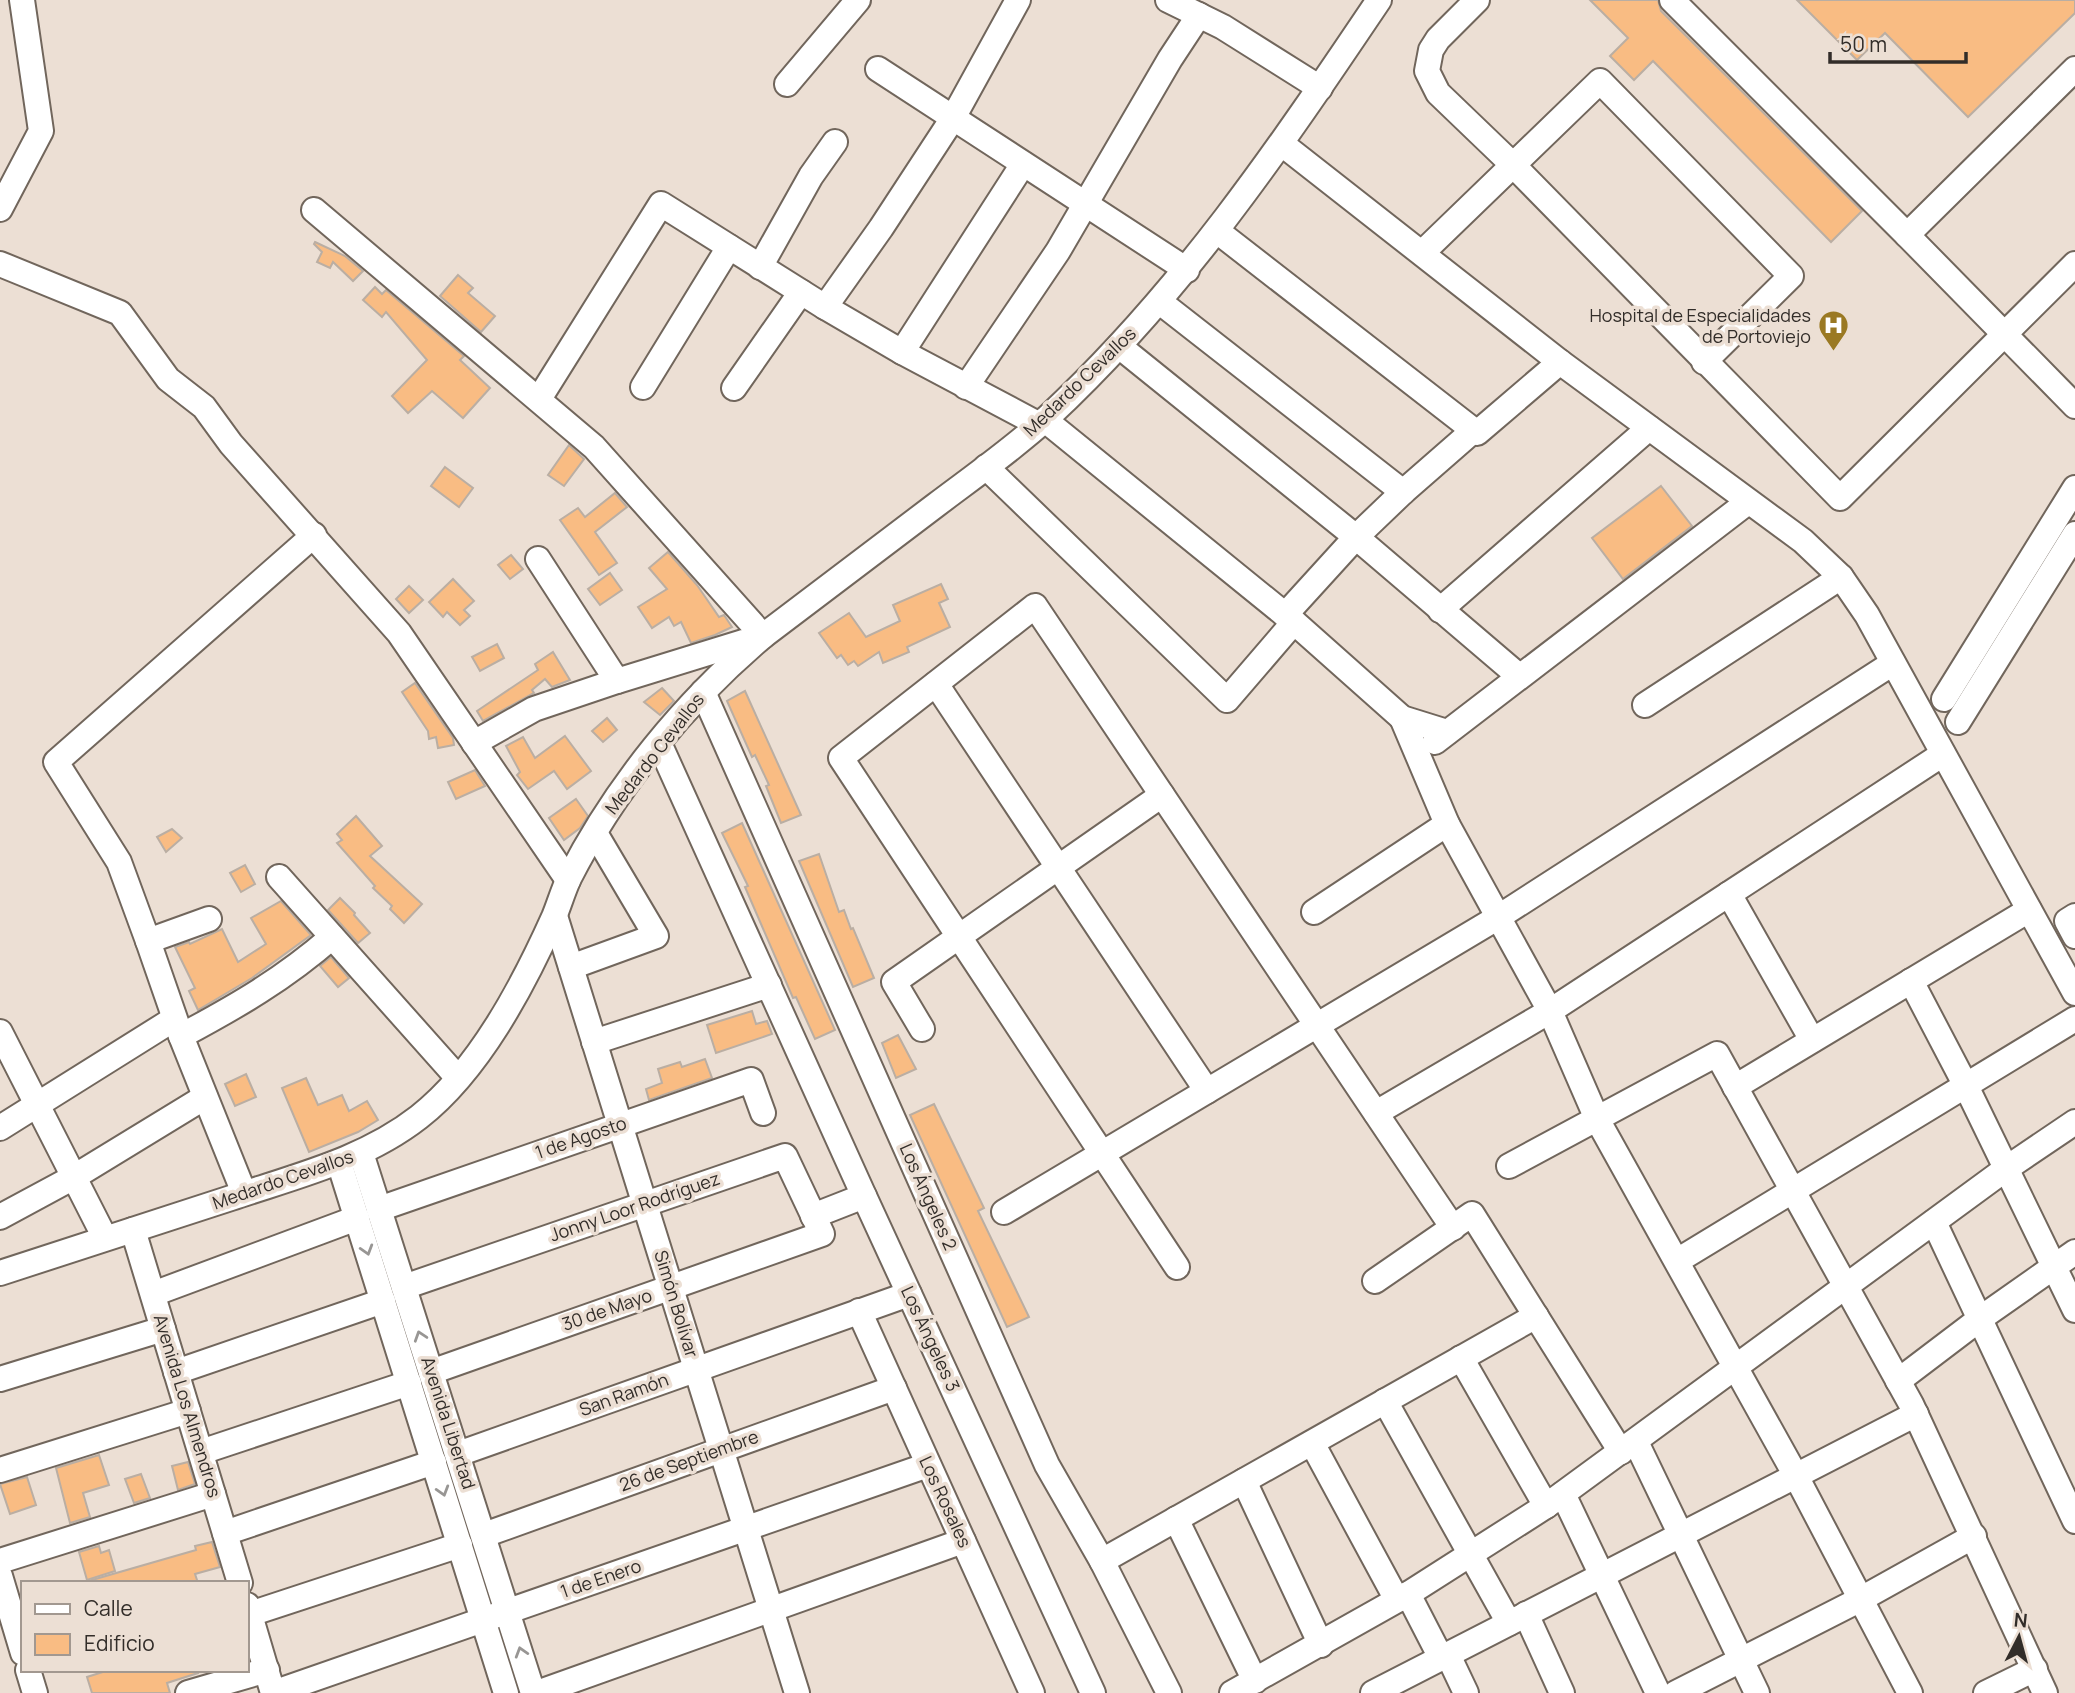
<svg xmlns="http://www.w3.org/2000/svg" width="2075" height="1693" font-family="Manrope,sans-serif">
<style>
.building{fill:#f9bc83;stroke:#baaea3;stroke-width:2}
.lines{fill:none;stroke-linecap:round;stroke-linejoin:round}
.minor-casing{stroke:#71665c;stroke-width:28}
.minor{stroke:#fff;stroke-width:24}
.oneway{stroke:#989694}
.labels{text-anchor:middle;stroke-width:7;stroke-linejoin:round;paint-order:stroke}
.poi-label{font-size:18px;fill:#322d29;stroke:#ecdfd4;text-anchor:end}
.street-label{font-size:18px;fill:#322d29;stroke:#ecdfd4}
</style>
<rect width="100%" height="100%" fill="#ecdfd4"/>
<g class="building">
<polygon points="1590,0 1658,0 1661,11 1862,211 1831,242 1653,61 1634,80 1610,56 1628,38"/>
<polygon points="1797,0 2075,0 2075,13 1968,117 1885,33 1857,60"/>
<polygon points="315,242 345,256 363,271 353,281 333,262 330,268 317,262 322,252 314,244"/>
<polygon points="458,275 473,288 468,293 495,316 481,332 440,296"/>
<polygon points="375,287 382,294 386,290 464,356 460,360 490,388 463,418 432,391 408,413 392,396 427,360 386,312 382,317 363,300"/>
<polygon points="569,445 584,459 564,486 548,475"/>
<polygon points="445,467 473,488 459,507 431,486"/>
<polygon points="1661,486 1692,526 1623,579 1592,538"/>
<polygon points="615,493 627,507 595,532 617,563 599,575 560,520 578,508 585,517"/>
<polygon points="668,552 697,585 719,617 724,615 732,627 715,635 691,643 681,622 674,626 669,617 652,628 638,607 667,589 649,568"/>
<polygon points="511,555 523,569 510,579 498,565"/>
<polygon points="610,573 622,590 600,605 588,589"/>
<polygon points="453,579 474,601 464,610 470,616 460,625 447,612 443,617 429,602"/>
<polygon points="941,584 948,599 939,603 950,627 907,647 909,652 883,663 879,652 858,666 854,661 848,665 841,655 837,658 819,633 849,613 866,637 900,621 893,605"/>
<polygon points="409,586 423,600 409,613 396,599"/>
<polygon points="497,644 504,658 480,671 472,657"/>
<polygon points="553,652 570,680 552,687 545,679 532,690 534,693 483,721 477,711 538,670 535,664"/>
<polygon points="415,683 453,738 454,745 438,748 436,737 429,739 428,731 402,692"/>
<polygon points="662,688 674,701 660,715 644,702"/>
<polygon points="745,691 801,815 781,823 766,786 769,785 755,755 752,757 727,701"/>
<polygon points="607,718 617,730 603,742 592,731"/>
<polygon points="565,736 591,771 567,789 554,771 528,789 517,775 520,772 506,746 523,737 535,758"/>
<polygon points="475,770 485,786 456,799 448,782"/>
<polygon points="576,799 588,816 580,828 564,840 549,818"/>
<polygon points="356,816 382,846 370,856 422,904 404,923 390,909 392,906 373,888 375,886 337,843 342,840 337,834"/>
<polygon points="742,823 835,1030 815,1039 796,997 793,998 787,984 745,887 748,886 722,833"/>
<polygon points="172,829 182,838 166,852 157,837"/>
<polygon points="819,854 839,912 844,910 851,929 853,928 874,978 853,987 799,861"/>
<polygon points="245,865 255,884 241,892 230,873"/>
<polygon points="340,898 355,913 354,915 370,933 358,943 328,910"/>
<polygon points="281,901 311,935 252,978 198,1010 189,991 195,988 175,947 189,942 190,944 222,929 238,962 266,944 251,918"/>
<polygon points="331,957 349,978 338,987 320,966"/>
<polygon points="752,1011 756,1024 767,1021 772,1034 716,1053 707,1025"/>
<polygon points="898,1035 916,1069 896,1078 882,1043"/>
<polygon points="705,1059 712,1078 649,1100 646,1089 662,1083 658,1069 680,1062 682,1067"/>
<polygon points="246,1074 256,1097 235,1106 225,1084"/>
<polygon points="306,1078 318,1105 342,1095 349,1111 367,1101 378,1120 358,1132 309,1152 282,1088"/>
<polygon points="934,1104 984,1208 978,1211 1029,1317 1007,1327 910,1115"/>
<polygon points="99,1455 109,1485 83,1493 90,1517 70,1523 56,1468"/>
<polygon points="188,1462 195,1484 178,1490 172,1466"/>
<polygon points="141,1474 150,1498 134,1503 125,1479"/>
<polygon points="27,1477 36,1505 10,1514 0,1484"/>
<polygon points="212,1542 220,1567 195,1574 198,1583 93,1583 92,1580 196,1550 195,1546"/>
<polygon points="99,1546 101,1553 109,1550 115,1571 87,1580 79,1552"/>
<polygon points="109,1670 197,1670 198,1673 167,1683 170,1693 92,1693 87,1677"/>
</g>
<g class="lines">
<defs>
<g id="minor">
<polyline points="1168,0 1223,27 1320,88"/>
<polyline points="1477,0 1438,39 1431,50 1427,71 1438,93 1513,165 1840,498 2075,264"/>
<polyline points="1672,0 1907,235 2075,69"/>
<polyline points="878,69 1187,270"/>
<polyline points="787,84 858,0"/>
<polyline points="1282,144 1560,362 1803,541 1841,577 1867,615 2075,993"/>
<polyline points="0,209 41,131 22,0"/>
<polyline points="314,210 594,447 763,636 617,681 534,709 474,743"/>
<polyline points="1217,231 1477,433 1560,362"/>
<polyline points="1907,235 2075,406"/>
<polyline points="1422,253 1600,81 1791,276 1704,362"/>
<polyline points="0,264 120,313 168,379 204,407 231,444 399,633 568,880"/>
<polyline points="760,267 811,176 835,142"/>
<polyline points="1160,302 1403,492"/>
<polyline points="825,307 881,228 953,118 1018,0"/>
<polyline points="1119,346 1356,537 1519,676"/>
<polyline points="902,352 1023,164"/>
<polyline points="643,387 729,247"/>
<polyline points="966,387 1058,251 1170,59 1199,15"/>
<polyline points="734,388 801,292"/>
<polyline points="539,399 661,204 825,307 902,352 1038,424"/>
<polyline points="1045,420 1294,622 1402,718 1447,732"/>
<polyline points="986,467 1227,700 1294,622"/>
<polyline points="538,559 617,681"/>
<polyline points="1440,610 1649,428"/>
<polyline points="1285,615 1356,537 1403,492 1474,430"/>
<polyline points="936,684 1207,1091"/>
<polyline points="703,692 1047,1465 1102,1561 1169,1693"/>
<polyline points="1944,699 2075,488"/>
<polyline points="1645,705 1841,577"/>
<polyline points="1402,718 1447,824 1550,1011 1597,1119 1796,1476 1910,1693"/>
<polyline points="1958,722 2075,534"/>
<polyline points="1435,742 1748,502"/>
<polyline points="659,743 864,1196 1093,1693"/>
<polyline points="279,877 458,1078"/>
<polyline points="1729,894 1812,1040"/>
<polyline points="1314,912 1447,824"/>
<polyline points="555,916 797,1693"/>
<polyline points="2075,916 2067,921 2075,936"/>
<polyline points="209,919 148,941 181,1036 244,1193"/>
<polyline points="148,941 119,862 56,762 314,535"/>
<polyline points="571,967 656,936 595,833"/>
<polyline points="1911,981 1966,1086 2075,1310"/>
<polyline points="922,1029 894,982 1162,795"/>
<polyline points="0,1032 105,1238"/>
<path d="M181 1036C237 1006 284 979 332 937"/>
<polyline points="594,1042 769,985"/>
<polyline points="1735,1087 2029,910"/>
<polyline points="1376,1113 1550,1011 1943,754"/>
<polyline points="0,1128 174,1019"/>
<polyline points="361,1153 533,1693"/>
<polyline points="339,1162 506,1693"/>
<polyline points="1509,1166 1717,1054 1911,1404 2045,1693"/>
<polyline points="379,1209 751,1080 763,1113"/>
<polyline points="1004,1212 1497,918 1893,663"/>
<polyline points="813,1216 864,1196"/>
<polyline points="0,1217 74,1177 205,1097"/>
<polyline points="1934,1222 2075,1521"/>
<polyline points="133,1230 240,1583"/>
<polyline points="1677,1261 2075,1019"/>
<polyline points="1177,1267 841,758 1035,606 1453,1228"/>
<path d="M0 1273C77 1248 154 1223 231 1198 296 1176 364 1160 419 1117 479 1070 523 986 554 917 559 905 563 891 569 878 616 786 684 703 763 636 820 593 878 549 936 505 973 477 1013 449 1048 417 1182 292 1278 150 1379 0"/>
<polyline points="1375,1281 1472,1214 1621,1452"/>
<polyline points="404,1287 785,1156 822,1234 431,1372"/>
<polyline points="153,1294 357,1218"/>
<polyline points="859,1311 1032,1693"/>
<polyline points="1461,1358 1546,1506"/>
<polyline points="176,1372 383,1301"/>
<polyline points="0,1379 163,1329"/>
<polyline points="1898,1381 1981,1318 2075,1252"/>
<polyline points="1385,1401 1509,1623"/>
<polyline points="1636,1442 1757,1693"/>
<polyline points="1312,1443 1397,1600"/>
<polyline points="201,1452 409,1383"/>
<polyline points="458,1454 909,1294"/>
<polyline points="0,1470 188,1411"/>
<polyline points="1244,1481 1321,1645"/>
<polyline points="1563,1494 1658,1693"/>
<polyline points="1176,1519 1255,1681"/>
<polyline points="225,1533 434,1462"/>
<polyline points="484,1535 894,1388"/>
<polyline points="0,1561 213,1494"/>
<polyline points="1102,1561 1536,1316"/>
<polyline points="0,1576 23,1653"/>
<polyline points="1408,1594 1441,1658"/>
<polyline points="247,1605 273,1693 928,1465"/>
<polyline points="250,1614 460,1545"/>
<polyline points="1526,1614 1562,1693"/>
<polyline points="1448,1655 1466,1693"/>
<polyline points="28,1670 35,1693"/>
<polyline points="188,1693 267,1670"/>
<polyline points="537,1693 963,1541"/>
<polyline points="1232,1693 1408,1594 1546,1506 2007,1168 2075,1122"/>
<polyline points="1373,1693 1916,1414"/>
<polyline points="1676,1693 1861,1599 1974,1536"/>
<polyline points="1986,1693 2035,1669"/>
</g>
</defs>
<use href="#minor" class="minor-casing"/>
<use href="#minor" class="minor"/>
</g>
<defs><path id="oneway-chevron" d="M-2-3.5L2.5 0L-2 3.5" fill="none" stroke-width="1.6" stroke-linecap="round" stroke-linejoin="round" transform="scale(1.75)"/></defs>
<g class="oneway">
<use href="#oneway-chevron" transform="translate(367 1250) rotate(73)"/>
<use href="#oneway-chevron" transform="translate(420 1336) rotate(-108)"/>
<use href="#oneway-chevron" transform="translate(443 1491) rotate(73)"/>
<use href="#oneway-chevron" transform="translate(521 1652) rotate(-107)"/>
</g>
<defs>
<symbol id="hospital-pin" viewBox="-11 -11 22 30"><path d="M0 17L-7.5 6A9.5 9.5 0 1 1 7.5 6Z" fill="#9a7923" stroke="#ecdfd4"/><path d="M-5-5h3v3.5h4V-5h3V5h-3V1.5h-4V5h-3Z" fill="#fff"/></symbol>
</defs>
<g fill-rule="evenodd">
<use href="#hospital-pin" x="1816" y="308" width="35" height="47"/>
</g>
<g class="labels">
<g class="poi-label">
<text x="1811" y="322">Hospital de Especialidades<tspan x="1811" dy="21">de Portoviejo</tspan></text>
</g>
<g class="street-label">
<text transform="translate(1080 382) rotate(-44)" y="6">Medardo Cevallos</text>
<text transform="translate(655 754) rotate(-52)" y="6">Medardo Cevallos</text>
<text transform="translate(581 1138) rotate(-19)" y="6">1 de Agosto</text>
<text transform="translate(283 1180) rotate(-19)" y="6">Medardo Cevallos</text>
<text transform="translate(928 1197) rotate(66)" y="6">Los Ángeles 2</text>
<text transform="translate(635 1207) rotate(-19)" y="6">Jonny Loor Rodríguez</text>
<text transform="translate(676 1304) rotate(73)" y="6">Simón Bolívar</text>
<text transform="translate(607 1310) rotate(-19)" y="6">30 de Mayo</text>
<text transform="translate(930 1339) rotate(65)" y="6">Los Ángeles 3</text>
<text transform="translate(624 1395) rotate(-20)" y="6">San Ramón</text>
<text transform="translate(187 1406) rotate(73)" y="6">Avenida Los Almendros</text>
<text transform="translate(448 1423) rotate(72)" y="6">Avenida Libertad</text>
<text transform="translate(689 1461) rotate(-20)" y="6">26 de Septiembre</text>
<text transform="translate(945 1502) rotate(65)" y="6">Los Rosales</text>
<text transform="translate(601 1579) rotate(-19)" y="6">1 de Enero</text>
</g>
</g>
<rect x="21" y="1581" width="228" height="91" fill="#ecdfd4" stroke="#a29890" stroke-width="2"/>
<rect x="35" y="1604" width="35" height="10" fill="#ffffff" stroke="#a29890" stroke-width="2"/>
<text x="84" y="1616" font-size="21" fill="#322d29">Calle</text>
<rect x="35" y="1634" width="35" height="21" fill="#f9bc83" stroke="#a29890" stroke-width="2"/>
<text x="84" y="1651" font-size="21" fill="#322d29">Edificio</text>
<g transform="translate(2019 1637) rotate(6)" stroke="#ecdfd4" stroke-width="5" paint-order="stroke">
<path d="M0-5L12 26L0 18L-12 26Z" fill="#322d29"/>
<text y="-10" font-size="19" font-weight="bold" text-anchor="middle" fill="#322d29">N</text>
</g>
<path d="M1830 52v10h136v-10" fill="none" stroke="#322d29" stroke-width="3.5"/>
<text x="1840" y="52" font-size="21" fill="#322d29" stroke="#ecdfd4" stroke-width="5" paint-order="stroke">50 m</text>
</svg>
